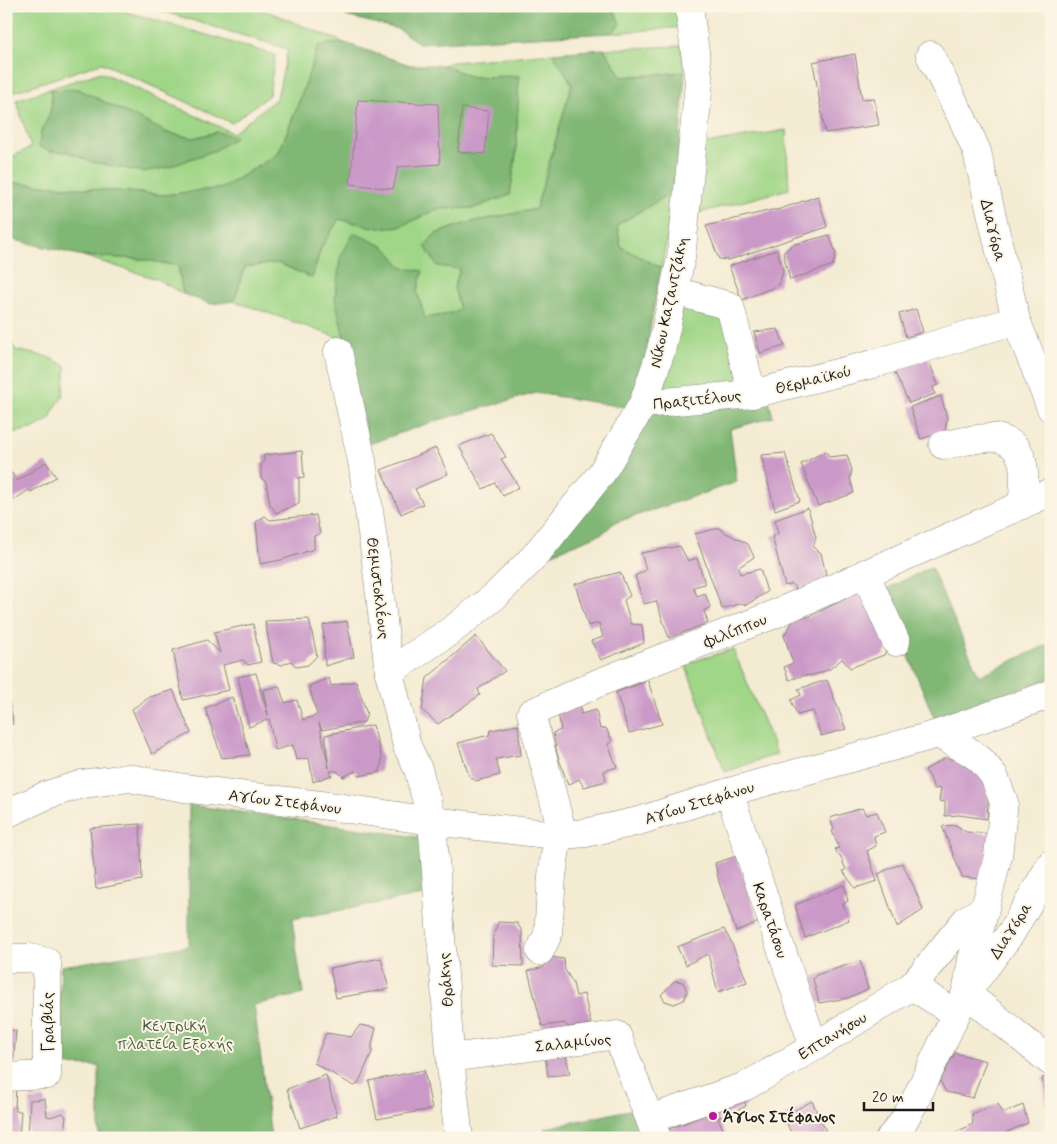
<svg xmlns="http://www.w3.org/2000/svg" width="1057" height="1144" font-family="Mynerve,sans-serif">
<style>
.green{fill:#a0d687;stroke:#5e7952;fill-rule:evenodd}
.forest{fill:#80b774;stroke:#4e6a48}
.building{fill:#ca99c8}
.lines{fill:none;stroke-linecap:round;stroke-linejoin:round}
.street-casing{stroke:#888478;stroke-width:29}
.secondary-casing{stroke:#888478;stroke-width:29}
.street{stroke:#fff;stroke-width:28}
.secondary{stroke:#fff;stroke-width:28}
.poi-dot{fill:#b5179e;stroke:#fcf5e5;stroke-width:2}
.labels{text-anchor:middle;stroke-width:4;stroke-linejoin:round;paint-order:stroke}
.street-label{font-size:16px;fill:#1c1c1c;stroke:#fcf5e5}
.park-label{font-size:16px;fill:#4a5d41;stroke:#fcf5e5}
.poi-label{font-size:16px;font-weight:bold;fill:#1c1c1c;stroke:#fcf5e5;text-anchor:start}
</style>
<rect width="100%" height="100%" fill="#fcf5e5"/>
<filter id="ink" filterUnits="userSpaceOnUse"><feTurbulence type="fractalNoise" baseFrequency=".02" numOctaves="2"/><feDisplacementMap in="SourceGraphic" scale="10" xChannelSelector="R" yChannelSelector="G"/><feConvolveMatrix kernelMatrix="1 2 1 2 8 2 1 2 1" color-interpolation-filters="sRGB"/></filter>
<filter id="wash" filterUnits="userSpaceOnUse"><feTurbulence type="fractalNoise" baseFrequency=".0096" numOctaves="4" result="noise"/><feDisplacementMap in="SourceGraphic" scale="20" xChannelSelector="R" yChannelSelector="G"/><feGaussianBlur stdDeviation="1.12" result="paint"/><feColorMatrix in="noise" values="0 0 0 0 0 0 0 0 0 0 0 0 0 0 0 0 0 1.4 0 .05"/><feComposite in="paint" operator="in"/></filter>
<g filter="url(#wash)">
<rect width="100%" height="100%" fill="#f4ebd3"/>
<g class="green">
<polygon points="6,6 107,6 275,55 269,95 232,123 102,63 10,93 6,83"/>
<path d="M145 6H254L345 43 319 45 296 110 278 154 222 188 164 195 6 182V160L31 147 16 100 101 72 233 133 277 98 288 49ZM78 89 168 133 193 138 218 132 92 162 68 152 50 151 40 133 50 114 52 103Z"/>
<polygon points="612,6 681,6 684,27 612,33 620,24"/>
<polygon points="681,46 685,72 621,77 604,49"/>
<path d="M553 53 572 84 536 209 467 223 435 234 460 269 454 288 460 310 444 315 425 318C415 288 405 271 385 247L345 340 234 301 245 267 278 263 312 278 321 248 338 219 378 228 402 226 437 209 474 208 510 195 516 154 519 76 472 77 443 65 453 62Z"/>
<polygon points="786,130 789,189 699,213 699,145"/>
<path d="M676 190C669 216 667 242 661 268L621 247 617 225Z"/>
<polygon points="83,256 141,259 178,266 183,294 157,279"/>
<polygon points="685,301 727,315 746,391 649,400"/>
<polygon points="6,336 16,350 48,357 66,366 63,396 53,411 50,419 32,429 6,434"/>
<polygon points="733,649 777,754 725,772 685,664"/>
</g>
<g class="forest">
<polygon points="339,6 612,6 620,24 612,33 419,43 398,29 346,16"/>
<polygon points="345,43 410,65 443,65 472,77 519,76 516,154 510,195 474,208 437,209 402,226 378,228 339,219 321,248 312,278 278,263 245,267 234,301 211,304 183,294 178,266 141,259 83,256 6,238 6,182 164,195 222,188 278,154 296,110 319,45"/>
<polygon points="604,49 622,77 685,72 676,190 617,225 621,247 661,268 642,373 630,408 536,393 435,421 369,444 335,299 340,258 354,233 385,247 403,268 423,271 417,292 425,318 444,315 460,310 454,288 460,269 437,266 425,246 435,234 467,223 536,209 572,84 553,53"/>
<path d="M78 89 168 133 193 138 218 132 236 137 216 150 166 168 142 172 92 162 68 152 50 151 39 147C40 128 44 130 49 115 53 107 51 98 50 90Z"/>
<polygon points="767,393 773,417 730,429 737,482 614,523 603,533 540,558 646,407"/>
<polygon points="931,567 979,676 1051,643 1051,678 935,720 882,591"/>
<polygon points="189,805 424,838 429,894 292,919 303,994 254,1005 271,1138 99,1138 99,1066 57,1065 61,966 189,946"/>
<polygon points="638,1108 648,1138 548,1138 546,1128"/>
</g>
<g id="blocks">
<g class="building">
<polygon points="855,54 862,99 874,98 879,125 825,133 813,62"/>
<polygon points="358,100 438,104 440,164 398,167 393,189 350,184"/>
<polygon points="462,108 489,111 485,154 458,152"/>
<polygon points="818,196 827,227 729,260 719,259 706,226 772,210 777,210"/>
<polygon points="829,235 836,253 833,265 790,280 783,253 792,245"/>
<polygon points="777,250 783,270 779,285 742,300 729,266"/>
<polygon points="916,309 923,332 906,337 899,314"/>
<polygon points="778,329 785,346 760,353 754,332"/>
<polygon points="928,358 938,385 933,387 935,394 909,403 894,371"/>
<polygon points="941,396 947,418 945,431 921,439 910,407"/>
<polygon points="491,433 506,457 501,459 519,487 503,496 495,483 483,489 459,446"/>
<polygon points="436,448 448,474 415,489 423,504 401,514 381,470"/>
<polygon points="302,451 304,478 299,477 299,504 276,513 270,504 266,482 261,478 261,463 264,462 264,455"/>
<polygon points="826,451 829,457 847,455 852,470 850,478 854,493 818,506 801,464"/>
<polygon points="785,453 800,501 775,510 761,455"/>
<polygon points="46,462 56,477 31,492 29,490 6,505 6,477 12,473 17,481"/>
<polygon points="808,508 816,538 813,547 821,553 827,579 796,589 792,584 785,586 772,536 778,534 775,520"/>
<polygon points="316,515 320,534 314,536 314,549 281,560 260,564 256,522 265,516 270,520"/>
<polygon points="719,528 726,533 748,544 754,557 739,567 740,574 760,569 767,592 746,605 742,603 722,609 695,534"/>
<polygon points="680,546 688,561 697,558 705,584 693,587 697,596 705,593 710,607 704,611 708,623 669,638 656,601 644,604 635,576 646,570 641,553"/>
<polygon points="620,572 630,596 624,600 631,624 642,625 644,643 601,660 591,641 603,637 599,623 588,626 575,584"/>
<polygon points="866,587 889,645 884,655 850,668 842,659 830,669 814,675 801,676 789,680 784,667 793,663 784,635 796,617 808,617 839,602"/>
<polygon points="309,619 317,656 308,665 296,667 291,661 282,665 273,663 265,621"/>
<polygon points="347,621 354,657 325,666 323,625"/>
<polygon points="253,624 261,662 248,665 243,660 223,665 229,690 183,700 173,650 207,640 220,653 214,632"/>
<polygon points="476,636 505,671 478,689 480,695 438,724 422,710 427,678"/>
<polygon points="256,673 268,715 263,690 279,686 285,703 297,700 303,720 317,715 309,686 329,678 331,686 356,681 367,714 364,722 322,730 319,723 329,768 325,735 373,725 382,759 380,772 358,776 355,771 343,777 337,771 330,771 332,775 313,782 309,758 296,760 293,745 275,750 269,719 249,727 238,677"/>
<polygon points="827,680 846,729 821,736 813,711 797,715 791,700 801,695 798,689"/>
<polygon points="648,681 662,724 629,733 616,692"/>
<polygon points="6,683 13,724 6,725"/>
<polygon points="173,690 191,733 152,754 132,709 150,697"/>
<polygon points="232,697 250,755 222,758 205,708"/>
<polygon points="580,706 581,714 596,710 600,729 606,728 612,741 608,744 617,767 604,771 606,781 584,787 579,779 568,785 557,753 553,733 561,730 558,712"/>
<polygon points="518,725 521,755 496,759 500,775 476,781 469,776 458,743 489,735 491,730"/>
<polygon points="945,758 972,762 984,772 988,799 987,819 959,815 945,816 945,802 939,801 941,788 934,789 930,777 925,770"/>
<polygon points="862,808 866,815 877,812 885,832 874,836 876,846 867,851 877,881 855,888 843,871 846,870 840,855 838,855 835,849 839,848 832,831 834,830 830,818"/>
<polygon points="140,824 142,880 96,889 90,828"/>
<polygon points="956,825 966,832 993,834 980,879 962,877 942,826"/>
<polygon points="737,856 759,922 736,931 719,882 715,863"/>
<polygon points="902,863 914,887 923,910 897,927 878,874"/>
<polygon points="844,885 848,901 843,904 849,920 805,938 795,905"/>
<polygon points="498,922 517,923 522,931 523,966 492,965 493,936"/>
<polygon points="724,929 732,944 747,982 718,992 708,954 686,965 677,947"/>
<polygon points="550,957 564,959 565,970 573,983 576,996 584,994 591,1024 568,1027 565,1023 542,1026 528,971 544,967"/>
<polygon points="381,958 389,989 336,998 330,968"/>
<polygon points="860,961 868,989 848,998 819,1003 813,979 816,975"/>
<polygon points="674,981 683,982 687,991 684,1000 674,1004 665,1001 661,995"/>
<polygon points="360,1025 376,1028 372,1044 372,1052 358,1084 354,1086 314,1063 326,1033 351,1037"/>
<polygon points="6,1029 16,1031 13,1066 6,1065"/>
<polygon points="565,1051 570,1074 548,1076 545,1056"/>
<polygon points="955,1053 986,1061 973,1098 946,1092 940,1081"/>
<polygon points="424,1070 432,1109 377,1119 369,1081"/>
<polygon points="326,1075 337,1116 300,1128 287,1089"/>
<polygon points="1051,1076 1051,1115 1049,1116 1042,1078"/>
<polygon points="6,1080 16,1083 15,1111 21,1111 19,1138 6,1138"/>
<polygon points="741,1091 746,1106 718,1118 727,1138 665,1138 662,1132 708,1114 704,1105"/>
<polygon points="45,1099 47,1116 50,1117 63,1113 66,1117 63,1138 28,1138 30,1100"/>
<polygon points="812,1101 829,1138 793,1138 784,1116"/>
<polygon points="998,1104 1003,1113 1023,1105 1028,1123 1007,1132 1008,1138 957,1138 956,1132 973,1124 972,1114"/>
</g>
</g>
</g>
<g filter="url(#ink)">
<use href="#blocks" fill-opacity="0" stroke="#888478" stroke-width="1"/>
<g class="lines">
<defs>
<g id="street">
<polyline points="930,55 963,120 977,152 1016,320 1051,408"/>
<polyline points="674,291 730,306 752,394 873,364 1016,320"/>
<polyline points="338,351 362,461 376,561 389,672 407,746 418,769 432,821 452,1078 459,1138"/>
<polyline points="643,404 752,394"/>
<path d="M943 445C958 443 983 436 997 438 1030 445 1025 479 1022 505"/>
<polyline points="865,573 896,642"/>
<polyline points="389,672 452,630 495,596 533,558 601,474 643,404 661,351 681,258 699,83 689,6"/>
<polyline points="938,734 970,752 981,760 994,776 1004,802 998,856 972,960 966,993 1051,1062"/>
<polyline points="729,792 814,1047"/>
<polyline points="563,835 531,713 598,683 770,616 1051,492"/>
<polyline points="540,951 548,934 552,876 558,834"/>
<polyline points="6,958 30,958 47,962 47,1075 6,1077"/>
<polyline points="912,986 956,1014"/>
<polyline points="451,1058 617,1035 657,1138"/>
<polyline points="650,1119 746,1086 814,1047 912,986 966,920 984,909"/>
</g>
<g id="secondary">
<polyline points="6,814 47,795 82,784 129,778 184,788 336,807 432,821 538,833 563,835 585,833 639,821 729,792 938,734 1051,694"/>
<polyline points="890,1138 903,1122 914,1103 966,993 1011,933 1051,864"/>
</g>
</defs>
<use href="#street" class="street-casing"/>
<use href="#secondary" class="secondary-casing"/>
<use href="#street" class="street"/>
<use href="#secondary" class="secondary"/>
</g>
</g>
<circle class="poi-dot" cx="713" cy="1116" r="5"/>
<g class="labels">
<g class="street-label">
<text transform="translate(994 230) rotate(76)" y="6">Διαγόρα</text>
<text transform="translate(668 302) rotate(-78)" y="6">Νίκου Καζαντζάκη</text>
<text transform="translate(813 379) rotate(-14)" y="6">Θερμαϊκού</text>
<text transform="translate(697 399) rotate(-6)" y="6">Πραξιτέλους</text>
<text transform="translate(379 588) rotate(83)" y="6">Θεμιστοκλέους</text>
<text transform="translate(735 630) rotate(-22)" y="6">Φιλίππου</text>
<text transform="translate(285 801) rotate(7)" y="6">Αγίου Στεφάνου</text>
<text transform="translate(699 802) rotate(-17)" y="6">Αγίου Στεφάνου</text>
<text transform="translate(771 920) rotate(71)" y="6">Καρατάσου</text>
<text transform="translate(1010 930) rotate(-57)" y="6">Διαγόρα</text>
<text transform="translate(445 980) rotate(-95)" y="6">Θράκης</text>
<text transform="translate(47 1022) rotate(-90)" y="6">Γραβιάς</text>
<text transform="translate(832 1035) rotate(-31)" y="6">Επτανήσου</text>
<text transform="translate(573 1042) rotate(-6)" y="6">Σαλαμίνος</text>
</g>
<g class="park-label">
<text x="175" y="1031">Κεντρική<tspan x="175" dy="18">πλατεία Εξοχής</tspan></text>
</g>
<g class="poi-label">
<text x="723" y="1122">Άγιος Στέφανος</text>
</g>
</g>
<rect width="1057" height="1144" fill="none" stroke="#fcf5e5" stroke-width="25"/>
<path d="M864 1102v8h69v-8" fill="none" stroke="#1c1c1c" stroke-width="2.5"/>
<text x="872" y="1102" font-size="15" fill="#1c1c1c" stroke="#fcf5e5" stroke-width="4" paint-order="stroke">20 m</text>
</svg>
